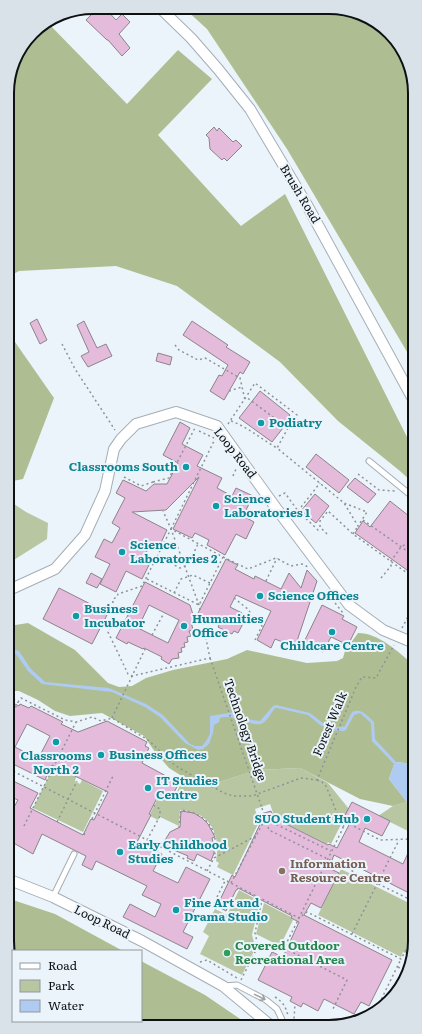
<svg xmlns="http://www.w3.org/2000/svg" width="422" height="1034" font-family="Literata,serif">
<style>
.green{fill:#b8c6a2}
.forest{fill:#aebe92}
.water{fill:#afcbf2}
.building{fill:#e4bbdb;stroke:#8c848a;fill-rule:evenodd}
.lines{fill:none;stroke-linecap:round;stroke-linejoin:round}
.lane-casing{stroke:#a6aeb5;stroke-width:7}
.street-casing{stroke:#a6aeb5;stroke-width:12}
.path{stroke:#8d9398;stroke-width:1.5;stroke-dasharray:2 3;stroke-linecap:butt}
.lane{stroke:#fff;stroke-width:5}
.street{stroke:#fff;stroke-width:10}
.path-bridge{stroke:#8d9398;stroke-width:1.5;stroke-dasharray:2 3;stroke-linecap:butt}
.oneway{stroke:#9fa0a1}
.culture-dot{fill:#0f9aa8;stroke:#ebf4fb;stroke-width:1.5}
.education-dot{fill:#8d6e63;stroke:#ebf4fb;stroke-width:1.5}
.leisure-dot{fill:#2e9e5b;stroke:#ebf4fb;stroke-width:1.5}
.labels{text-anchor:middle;stroke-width:4;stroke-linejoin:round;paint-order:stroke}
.street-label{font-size:12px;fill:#0e1113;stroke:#ebf4fb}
.culture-label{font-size:12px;font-weight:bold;fill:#0d838f;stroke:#ebf4fb;text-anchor:start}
.education-label{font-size:12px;font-weight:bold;fill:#785e54;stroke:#ebf4fb;text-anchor:start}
.leisure-label{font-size:12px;font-weight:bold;fill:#27864d;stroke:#ebf4fb;text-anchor:start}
.rim{fill:none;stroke:#0e1113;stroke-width:2}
</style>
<rect width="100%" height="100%" fill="#ebf4fb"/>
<g class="green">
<polygon points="8,500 26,512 48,523 47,539 9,563"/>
<polygon points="54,766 76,777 75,781 80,784 82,780 103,791 83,832 33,808"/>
<path d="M300 768 328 783 349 809 331 844 328 842 327 844 275 818 270 804 255 809 259 822 233 875 217 867 219 863 216 861C221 833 210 812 180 810L179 826 160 817 158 820 150 816 151 814H150L159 796 172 801 184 778 188 780 210 785 257 770Z"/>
<polygon points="407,802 414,811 414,824 410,832 378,816 393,806"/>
<polygon points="341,869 415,906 415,947 411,956 403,952 401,957 318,915"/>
<polygon points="239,890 260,901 252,935 255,946 253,950 254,951 242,975 200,954 209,936 203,932 215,909 227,915"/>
<polygon points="264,903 291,917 291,918 293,920 280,946 256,934"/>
</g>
<g class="forest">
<polygon points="184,8 346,9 390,32 412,71 413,362 287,149 207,29"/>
<polygon points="47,22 127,104 178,50 212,79 158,135 241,226 285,194 413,449 413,483 400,471 338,421 280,362 177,286 116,266 19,271 8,277 7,87 16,55 36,28"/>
<polygon points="8,332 54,398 23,479 8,482"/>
<path d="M28 623 75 650 108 683 119 687 132 686 146 678 173 670 227 659 247 650 307 663 337 661 343 658 345 651 358 633C379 633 398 652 414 665V764L395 762 389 779 407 802 393 806 360 799 300 768 257 770 210 785 188 780 169 768 155 752 144 736 102 713 70 716 55 711 38 700 19 691H9V626Z"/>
<polygon points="10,899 55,914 123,951 13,951 13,969 10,963"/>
<polygon points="141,961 205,995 249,1025 76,1025 68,1021 141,1021"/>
</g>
<path class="water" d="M9 648 19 651 31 669 45 682 109 688 146 704 163 715 190 744 195 746H202L206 741 210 734V716L234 712 246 719 260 721 273 706 276 705 310 713 328 727H342L345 726 352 712C362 708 366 715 374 722L375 739 396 762 414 764V811L389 779 394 764 372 741 371 723 360 713 354 715 346 730 344 731 329 730 320 725 308 715 277 708H275C271 713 268 720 263 723 254 729 236 713 220 718L219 722 214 725 213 733 209 744 203 749 198 750 185 743 160 717 145 707 112 692 42 684 28 671 16 654 9 651Z"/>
<g class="building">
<polygon points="93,7 104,7 116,20 122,14 130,22 119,34 130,48 122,56 108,40 107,40 86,20 92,14 88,8"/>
<polygon points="214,127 217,131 219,128 233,142 236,140 242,146 227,161 224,158 222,160 210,149 209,138 206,135"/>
<polygon points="37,319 47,340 40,344 30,323"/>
<polygon points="84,321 97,348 106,344 112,356 88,367 81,356 89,352 77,325"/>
<polygon points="192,321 228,345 226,347 250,362 243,374 240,372 224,400 210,391 219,375 222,376 228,365 183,335"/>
<polygon points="158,353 172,357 170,365 156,361"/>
<polygon points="260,391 290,415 281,426 283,428 272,442 239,418"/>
<polygon points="180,422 190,428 182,444 203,455 197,466 222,478 217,488 232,496 236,488 253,496 243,516 254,522 246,539 236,534 225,555 207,545 209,540 195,533 192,538 173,529 199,477 166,510 132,512 167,530 159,547 151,543 143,559 150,563 142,579 126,571 116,592 100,584 110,564 95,557 104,539 112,543 120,528 112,523 125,498 116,493 123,480 146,491 154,484 167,484 178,463 163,455"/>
<polygon points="316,454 349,480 339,493 306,467"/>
<polygon points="355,478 376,494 368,503 347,487"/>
<polygon points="315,494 329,506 316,523 301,511"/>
<polygon points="390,501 414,520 414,575 355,533 363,521 370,527"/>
<polygon points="226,559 238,565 235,569 254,579 255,576 281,589 289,573 301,588 307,570 317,581 295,647 275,639 271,648 257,640 271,611 236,595 230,607 242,613 241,615 246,618 238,633 234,631 232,634 218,627 219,625 197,615"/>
<polygon points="91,573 102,579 97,588 86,583"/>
<path d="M145 582 190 605 196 624 191 621 193 630 189 631 191 636 187 637 188 642 184 643 185 647 181 648 182 652 178 653 179 658 172 659 169 664 161 659 162 657 144 648 143 649 128 642 127 644 116 638ZM149 605 179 620 168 643 138 628Z"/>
<polygon points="59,588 108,613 92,644 43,619"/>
<polygon points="322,605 344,616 342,619 357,627 348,645 331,637 323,652 304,642"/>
<path d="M9 701 19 706 20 704 29 708 31 706 63 722 61 724 78 732 107 721 147 742 145 746 149 748 142 763 179 783 170 800 159 794 149 814 151 815 137 842 162 854 153 871 178 883 186 867 210 879 183 932 193 937 187 949 123 917 130 904 155 917 161 904 142 895 147 886 96 861 92 870 82 865 86 856 42 834 33 854 10 841 9 816 18 800 9 796V779L38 793 30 808 83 835 91 819 94 820 108 792 52 765 45 780 9 762ZM27 724 50 736 38 759 15 747Z"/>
<polygon points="352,802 390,821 382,836 365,828 359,842 403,864 414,840 415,896 334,855 329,868 339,873 321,908 311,903 304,915 392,960 369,1006 361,1002 354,1014 324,999 318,1011 303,1003 301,1007 290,1001 292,997 258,980 272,952 283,957 299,922 291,918 292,916 238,888 237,890 236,890 226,911 217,906 232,875 235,877 261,822 258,815 271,811 274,818 328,845 329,844 337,848 351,821 344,817"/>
<polygon points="181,811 194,813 202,818 208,824 215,837 212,838 214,846 214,853 211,861 197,854 194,861 187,858 188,856 162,845 170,832 180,827"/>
</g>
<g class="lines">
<defs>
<g id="lane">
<polyline points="369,461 413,497"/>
<polyline points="53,897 74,854"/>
<polyline points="224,986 237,985 266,1000 277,1009 284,1024"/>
</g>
<g id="street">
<polyline points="159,7 191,38 218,69 250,109 307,205 413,399"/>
<polyline points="9,590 55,569 85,535 105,491 114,449 121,439 136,424 176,412 217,426 276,508 349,605 383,630 414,643"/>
<polyline points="10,880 53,897 142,941 223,986 270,1025"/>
</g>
</defs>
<use href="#lane" class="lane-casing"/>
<use href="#street" class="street-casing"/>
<g class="path">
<polyline points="62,344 75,369 115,430"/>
<polyline points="175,345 179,350 198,360 205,358 240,378 245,400"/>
<polyline points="229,391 242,387"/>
<path d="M231 421C248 427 261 439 277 448"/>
<polyline points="228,424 246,397 288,428 297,415 255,383 246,397"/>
<polyline points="288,428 277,448 344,503 367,512 358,526 344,503"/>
<polyline points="199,431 214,438"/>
<polyline points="358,474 379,490 395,491"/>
<polyline points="233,476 236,469"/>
<polyline points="124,477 141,486 153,482 154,484"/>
<polyline points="153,482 169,478 195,428 196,429"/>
<polyline points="279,496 285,493 298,511 318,530 320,528"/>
<polyline points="298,511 320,483"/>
<polyline points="363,520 414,556"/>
<polyline points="171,529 215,439"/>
<polyline points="327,534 320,527 320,521 328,511 353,534 414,578"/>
<polyline points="353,534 358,526"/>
<polyline points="157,556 180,568 188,565 198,544"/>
<polyline points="223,557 248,569 276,558 291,566 302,564 308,567"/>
<polyline points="381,578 391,566 391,561 401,547 409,542 414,534"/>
<polyline points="147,579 199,605 223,557 171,529 163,511"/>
<polyline points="266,581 277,558"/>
<polyline points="174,593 181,579 193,575 210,583"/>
<polyline points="234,598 249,610 253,621 262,626 255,640"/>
<polyline points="332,599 343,613"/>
<polyline points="407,620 414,625"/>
<polyline points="112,623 113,599 117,597 118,594 142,586 171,529 199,605 210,658 132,676"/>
<polyline points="121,628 112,623 108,632 128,674 132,676"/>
<polyline points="402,628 410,613 408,598"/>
<polyline points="152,635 164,613"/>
<polyline points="9,697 18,702 21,698 65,720 76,722 92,717 101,721 112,718 148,740 158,749 164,757 179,768 224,793 233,796 252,796 301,778 317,780 356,687 362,677 376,678 394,645"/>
<polyline points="112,718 145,649"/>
<polyline points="9,721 18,702"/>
<polyline points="9,769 299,918 284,948 347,980 332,1011"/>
<polyline points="317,780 322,782 326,786 343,828 299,918 307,912 401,959 415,933"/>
<polyline points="262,808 269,830 415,902"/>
<polyline points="92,819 114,774"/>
<polyline points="57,822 77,781"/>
<polyline points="24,826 76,722"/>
<polyline points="343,827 346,822 380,840 410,839 414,832"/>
<path d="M179 828 181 810C208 814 220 831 214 858"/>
<polyline points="84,835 86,830"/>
<polyline points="147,840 160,816 160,809 153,805"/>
<polyline points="207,871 214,858 256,836"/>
<polyline points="231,883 265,819 331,851"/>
<polyline points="217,897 225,881"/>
<polyline points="352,934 399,840"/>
<polyline points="200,962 207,960 237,978"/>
<polyline points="398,967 405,971"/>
<polyline points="241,980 258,946 255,933 262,900"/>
<path d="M275 997C283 1002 286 1007 288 1016"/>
<polyline points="377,1008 401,959"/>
<polyline points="290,1021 294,1019 295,1004"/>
</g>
<use href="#lane" class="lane"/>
<use href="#street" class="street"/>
<polyline class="path-bridge" points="210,658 262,808"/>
</g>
<defs><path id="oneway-shaft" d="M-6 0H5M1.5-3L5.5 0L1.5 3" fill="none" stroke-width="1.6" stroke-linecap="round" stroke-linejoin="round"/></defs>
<use class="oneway" href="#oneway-shaft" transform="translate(260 997) rotate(26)"/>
<g class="culture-dot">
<circle cx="261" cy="423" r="4"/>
<circle cx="186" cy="467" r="4"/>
<circle cx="216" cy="506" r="4"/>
<circle cx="122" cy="552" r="4"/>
<circle cx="260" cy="596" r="4"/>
<circle cx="76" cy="616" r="4"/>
<circle cx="184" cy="626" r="4"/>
<circle cx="332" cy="632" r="4"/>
<circle cx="56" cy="742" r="4"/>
<circle cx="101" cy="755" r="4"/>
<circle cx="148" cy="788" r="4"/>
<circle cx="367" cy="819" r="4"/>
<circle cx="120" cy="852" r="4"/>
<circle cx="176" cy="910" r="4"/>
</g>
<circle class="education-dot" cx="282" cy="871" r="4"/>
<circle class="leisure-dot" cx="227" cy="953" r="4"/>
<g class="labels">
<g class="street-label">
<text transform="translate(300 194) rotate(59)" y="4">Brush Road</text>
<text transform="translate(235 453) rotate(52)" y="4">Loop Road</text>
<text transform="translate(330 724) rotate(-67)" y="4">Forest Walk</text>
<text transform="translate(245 730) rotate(71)" y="4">Technology Bridge</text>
<text transform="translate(102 922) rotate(26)" y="4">Loop Road</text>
</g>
<g class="culture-label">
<text x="269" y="427">Podiatry</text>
<text x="178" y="471" text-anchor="end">Classrooms South</text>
<text x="224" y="503">Science<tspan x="224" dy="14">Laboratories 1</tspan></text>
<text x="130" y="549">Science<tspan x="130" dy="14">Laboratories 2</tspan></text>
<text x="268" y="600">Science Offices</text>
<text x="84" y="613">Business<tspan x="84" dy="14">Incubator</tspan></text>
<text x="192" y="623">Humanities<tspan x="192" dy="14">Office</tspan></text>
<text x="332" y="650" text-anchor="middle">Childcare Centre</text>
<text x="109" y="759">Business Offices</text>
<text x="56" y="760" text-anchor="middle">Classrooms<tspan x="56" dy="14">North 2</tspan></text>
<text x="156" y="785">IT Studies<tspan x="156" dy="14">Centre</tspan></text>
<text x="359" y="823" text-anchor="end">SUO Student Hub</text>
<text x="128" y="849">Early Childhood<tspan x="128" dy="14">Studies</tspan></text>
<text x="184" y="907">Fine Art and<tspan x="184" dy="14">Drama Studio</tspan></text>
</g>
<g class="education-label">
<text x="290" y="868">Information<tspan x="290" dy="14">Resource Centre</tspan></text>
</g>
<g class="leisure-label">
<text x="235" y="950">Covered Outdoor<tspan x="235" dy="14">Recreational Area</tspan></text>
</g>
</g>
<path d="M0 0H422V1034H0ZM93 14H329A79 79 0 0 1 408 93V941A79 79 0 0 1 329 1020H93A79 79 0 0 1 14 941V93A79 79 0 0 1 93 14Z" fill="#d9e2e8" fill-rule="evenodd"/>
<path class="rim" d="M93 14H329A79 79 0 0 1 408 93V941A79 79 0 0 1 329 1020H93A79 79 0 0 1 14 941V93A79 79 0 0 1 93 14Z"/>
<rect x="12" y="950" width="130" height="72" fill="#ebf4fb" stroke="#93999e"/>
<rect x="20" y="963" width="20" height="6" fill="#ffffff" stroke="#93999e"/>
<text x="48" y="970" font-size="12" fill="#0e1113">Road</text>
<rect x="20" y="980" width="20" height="12" fill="#b8c6a2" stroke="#93999e"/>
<text x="48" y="990" font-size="12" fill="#0e1113">Park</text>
<rect x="20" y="1000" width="20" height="12" fill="#afcbf2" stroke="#93999e"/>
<text x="48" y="1010" font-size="12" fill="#0e1113">Water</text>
</svg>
